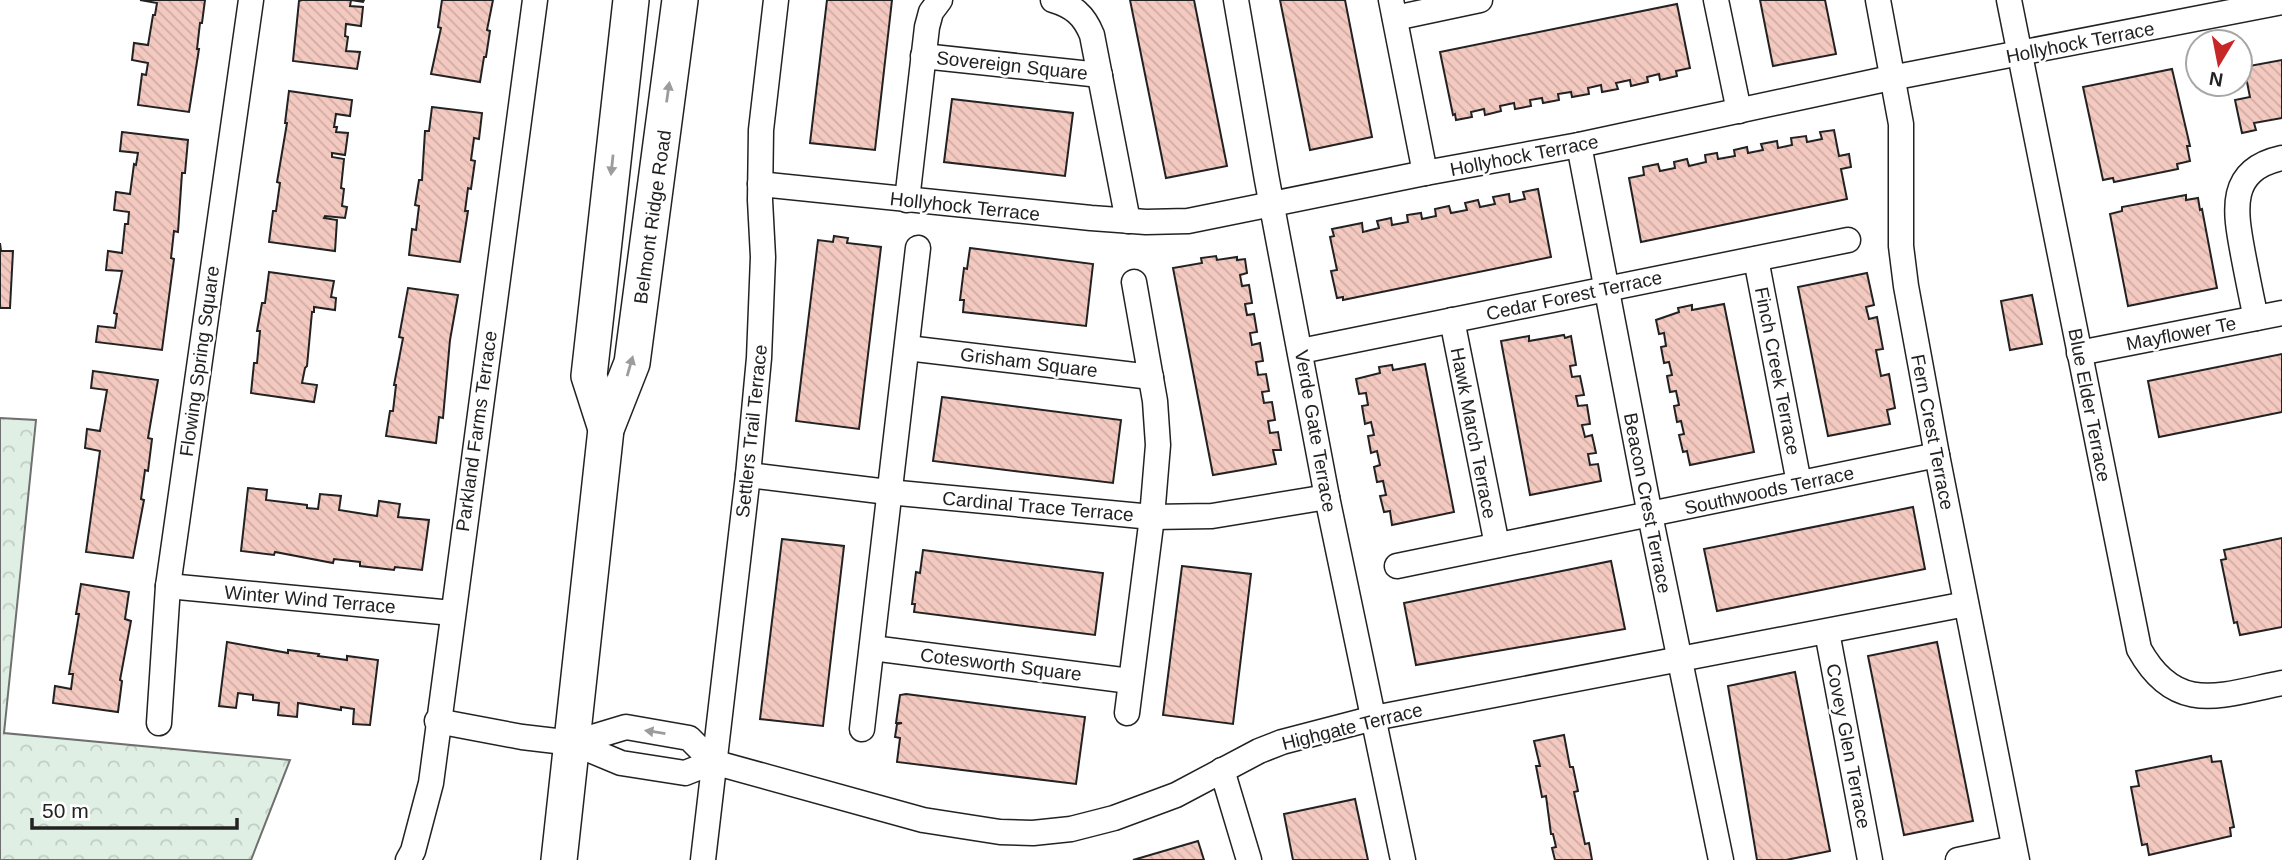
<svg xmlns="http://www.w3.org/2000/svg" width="2282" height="860" font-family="Helvetica,sans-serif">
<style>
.forest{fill:url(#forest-crowns);stroke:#6f6f6f;stroke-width:2}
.building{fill:url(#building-back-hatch);stroke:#222;stroke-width:2}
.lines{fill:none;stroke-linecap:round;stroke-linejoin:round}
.minor-casing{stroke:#222;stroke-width:27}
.secondary-casing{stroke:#222;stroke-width:38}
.minor{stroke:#fff;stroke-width:24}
.secondary{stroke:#fff;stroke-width:35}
.oneway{fill:#9c9c9c}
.labels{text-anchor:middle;stroke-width:5;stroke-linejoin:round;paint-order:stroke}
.street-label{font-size:19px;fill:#222;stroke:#fff}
</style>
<defs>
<pattern id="forest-crowns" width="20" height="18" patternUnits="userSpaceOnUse" patternTransform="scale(1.75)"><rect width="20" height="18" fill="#e0efe3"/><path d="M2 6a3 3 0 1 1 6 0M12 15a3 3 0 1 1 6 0" fill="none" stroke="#c0cdc2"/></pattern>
<pattern id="building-back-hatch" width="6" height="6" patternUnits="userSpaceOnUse" patternTransform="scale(1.75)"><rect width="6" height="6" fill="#f3c9c0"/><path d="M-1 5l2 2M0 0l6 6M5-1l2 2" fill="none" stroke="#d0aca5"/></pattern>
</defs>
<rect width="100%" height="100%" fill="#fff"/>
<polygon class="forest" points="0,418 36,420 4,733 290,760 251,860 0,860"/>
<g class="building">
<polygon points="205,0 202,23 200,23 197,49 199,49 189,112 138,105 142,74 146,75 148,63 132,60 134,43 148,45 153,15 155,15 157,3 140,0"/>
<polygon points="302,0 364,0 363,2 351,0 350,6 363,7 361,26 346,24 345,36 348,37 346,51 360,52 357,69 293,61 299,1"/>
<polygon points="442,0 493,0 487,30 490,31 486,57 484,57 480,82 431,74 441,28 438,27"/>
<polygon points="827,0 892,0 875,150 810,143"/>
<polygon points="1130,0 1194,0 1227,166 1166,178"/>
<polygon points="1280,0 1345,0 1372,137 1310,150"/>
<polygon points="1760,0 1825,0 1836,54 1773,66"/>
<polygon points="1677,4 1690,68 1676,71 1677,76 1660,80 1659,74 1647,77 1648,82 1631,86 1630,80 1616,83 1618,89 1602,92 1601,85 1588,88 1589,94 1572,97 1571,92 1558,94 1559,100 1543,103 1542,98 1530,100 1531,106 1515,109 1514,103 1500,106 1501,111 1485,115 1484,109 1471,112 1472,117 1456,120 1455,114 1453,115 1440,52"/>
<polygon points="2282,60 2282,118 2254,123 2256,130 2242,133 2235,100 2250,97 2244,67"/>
<polygon points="2172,69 2190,146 2187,146 2190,161 2177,164 2178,169 2114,182 2113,178 2103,180 2083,87"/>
<polygon points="289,91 352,100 350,116 336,114 334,127 337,127 336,132 348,133 345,155 332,153 332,157 344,159 341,188 344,189 342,206 347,207 345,218 325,216 324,218 337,220 335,251 269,242 273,211 276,211 280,183 277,182 287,123 285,123"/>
<polygon points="952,99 1073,113 1065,176 944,162"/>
<polygon points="432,107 482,113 479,139 474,138 471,160 475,161 471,189 468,188 465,211 468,211 460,262 409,255 412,229 416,230 419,206 415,205 419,180 422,180 425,131 429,131"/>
<polygon points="1834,130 1839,156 1849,154 1851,167 1841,169 1847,199 1641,242 1629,178 1644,175 1643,167 1658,164 1660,171 1675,168 1674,162 1687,159 1689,166 1706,162 1705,155 1717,153 1718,159 1735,156 1734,150 1747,147 1748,153 1763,150 1761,144 1777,141 1778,148 1792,145 1791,138 1806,136 1807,142 1822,139 1820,132"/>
<polygon points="122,132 188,140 185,173 182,173 178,232 174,231 171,258 174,259 162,350 96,342 98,326 115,328 117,314 114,313 122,271 106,270 108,251 122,253 125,224 128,224 129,212 114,210 116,192 130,194 134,164 136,165 138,153 120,151"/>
<polygon points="1538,189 1551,257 1343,300 1343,297 1337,298 1331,271 1337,270 1330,237 1334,236 1332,229 1362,223 1363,232 1379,228 1377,221 1391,218 1392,225 1408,222 1407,215 1421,213 1422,219 1436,216 1435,209 1449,206 1451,213 1467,210 1465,203 1478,200 1480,207 1495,204 1493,197 1509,194 1510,202 1525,199 1523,192"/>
<polygon points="2186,195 2186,200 2198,198 2200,210 2202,209 2217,288 2128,306 2110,214 2122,211 2122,207"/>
<polygon points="834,236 848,238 847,243 881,247 859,429 796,421 818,240 833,242"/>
<polygon points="0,243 1,251 13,251 10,308 0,308"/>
<polygon points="970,248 1093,264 1086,326 963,312 964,300 960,300 964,268 967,269"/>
<polygon points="1216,256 1217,260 1237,257 1237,260 1245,259 1247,273 1240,275 1242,286 1249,285 1252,303 1245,304 1247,315 1254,314 1257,332 1250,333 1252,345 1260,343 1263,361 1256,362 1258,375 1266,374 1269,391 1262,392 1264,403 1272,402 1275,420 1268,421 1270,433 1278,432 1281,450 1273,450 1276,464 1213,475 1173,268 1202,263 1201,258"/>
<polygon points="269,272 334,281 331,297 336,298 335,310 314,307 314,312 312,312 307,366 305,368 302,383 317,385 314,402 251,393 254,363 257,363 260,331 257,331 262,303 265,303"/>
<polygon points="1867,273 1874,305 1866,307 1869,319 1877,317 1883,349 1876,350 1881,376 1889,374 1895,408 1887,410 1890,424 1828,436 1798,287"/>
<polygon points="408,288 458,295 450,340 443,418 439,417 436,443 386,436 390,411 393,411 396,385 394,385 403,338 399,337"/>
<polygon points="2032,295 2042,344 2010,350 2001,301"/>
<polygon points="1724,304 1754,452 1690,465 1687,451 1683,452 1679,435 1684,434 1681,421 1677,422 1674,406 1679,405 1676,391 1670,392 1667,376 1672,375 1669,362 1664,363 1661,347 1666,346 1664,333 1659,334 1656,320 1679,312 1678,308 1692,305 1692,310"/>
<polygon points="1564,335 1565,338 1571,336 1576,365 1570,366 1572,377 1580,376 1584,395 1576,396 1578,406 1587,405 1590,424 1582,425 1585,437 1592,435 1596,453 1588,454 1590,465 1598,464 1601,481 1530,495 1501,341 1529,336 1529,341"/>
<polygon points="2282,354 2282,412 2159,437 2148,381"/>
<polygon points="1425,364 1454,512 1392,525 1390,511 1384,512 1380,496 1386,495 1383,481 1377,482 1374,467 1380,465 1377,451 1371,453 1368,436 1374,435 1371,422 1365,424 1362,406 1368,405 1366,393 1359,394 1356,379 1380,373 1379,367 1392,365 1393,370"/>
<polygon points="93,371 158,380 148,438 152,439 148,471 145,470 141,499 144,500 133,558 86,552 100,451 85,448 87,429 100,431 107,390 91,388"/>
<polygon points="942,397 1121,420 1113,483 933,461"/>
<polygon points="248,488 267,490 266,500 307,505 307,508 318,509 320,494 341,496 339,510 377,516 379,501 400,504 398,517 429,520 422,570 395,567 394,570 360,566 360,562 334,559 333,563 275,552 274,555 241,551"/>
<polygon points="1913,507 1925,569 1717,611 1704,549"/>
<polygon points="2282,538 2282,627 2240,635 2237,622 2234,623 2221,560 2226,559 2224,550"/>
<polygon points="782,539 844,546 823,726 760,719"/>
<polygon points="923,550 1103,573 1095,635 914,612 915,604 912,604 916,572 920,573"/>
<polygon points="1611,561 1625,629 1416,665 1404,603"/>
<polygon points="1182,566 1251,574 1233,724 1163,715"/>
<polygon points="81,584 129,592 125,619 131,621 120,680 122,681 118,712 53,703 55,686 71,689 73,674 69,674 79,614 76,614"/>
<polygon points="227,642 288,653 288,650 319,654 318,656 347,660 347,656 378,660 370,725 353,724 354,709 341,707 341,710 298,703 297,717 278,715 279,703 253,700 253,695 238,693 236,708 219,706"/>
<polygon points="1937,642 1973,821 1904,835 1868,656"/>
<polygon points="1795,672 1830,851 1786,860 1757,860 1728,686"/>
<polygon points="906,694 1085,717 1076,784 897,762 900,738 895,737 897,724 902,723 896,723 900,695"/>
<polygon points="1564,735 1570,767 1573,767 1578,791 1574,792 1585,844 1589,843 1592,860 1555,860 1552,848 1556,847 1553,834 1551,834 1546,796 1542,797 1536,766 1540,766 1534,741"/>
<polygon points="2211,756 2212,762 2221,761 2234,827 2230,828 2231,836 2149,855 2147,844 2142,845 2131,787 2139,786 2136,771"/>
<polygon points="1355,799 1368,860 1293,860 1284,814"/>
<polygon points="1198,841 1204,860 1133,860"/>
</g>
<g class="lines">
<defs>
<g id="minor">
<path d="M1053 0C1073 6 1084 15 1092 35L1128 221"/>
<polyline points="1236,0 1267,180 1327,497 1403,860"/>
<polyline points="1391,0 1425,173"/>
<polyline points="1716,0 1739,111"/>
<polyline points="1878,0 1901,124 1901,246 1906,286 1937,455 2017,860"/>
<path d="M2009 0 2139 649C2176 716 2221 695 2282 683"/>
<polyline points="1395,18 1480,0"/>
<polyline points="923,56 1100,75"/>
<polyline points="1579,145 1650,515 1721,860"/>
<polyline points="760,184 1091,218 1146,222 1188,221 1425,173 1579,145 1886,79 2282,2"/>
<polyline points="907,200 927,27 931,12 940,0"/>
<polyline points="1756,259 1799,483"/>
<path d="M2256 318C2251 296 2247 275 2243 254 2235 211 2227 170 2282 158"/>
<polyline points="1452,320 1497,545"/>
<polyline points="907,348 1151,377"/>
<polyline points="1301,351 1848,240"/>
<polyline points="2079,353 2282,313"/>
<polyline points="748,475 888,492 1152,517 1212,516 1327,497"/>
<polyline points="1397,566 1937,455"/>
<polyline points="168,586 452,613"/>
<polyline points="1827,632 1870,860"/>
<polyline points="872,648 1130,681"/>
<polyline points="1127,713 1152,517 1158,445 1155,401 1134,282"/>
<polyline points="437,721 522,737 573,743 621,763 685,773 713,762"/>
<polyline points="159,723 168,586 251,0"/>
<polyline points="862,729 918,248"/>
<polyline points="573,743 626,727 689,738 713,762 923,820 1000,832 1033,833 1071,829 1114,818 1176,795 1259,751 1282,742 1374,718 1966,604"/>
<polyline points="1222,770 1249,860"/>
<polyline points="408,860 413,851 431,783 535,0"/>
<polyline points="703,860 748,475 759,358 763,257 760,200 761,130 776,0"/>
<polyline points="1958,860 2014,848"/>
</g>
<g id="secondary">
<polyline points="606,429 589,376 631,0"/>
<polyline points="559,860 606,429 632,363 680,0"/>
</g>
</defs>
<use href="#minor" class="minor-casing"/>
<use href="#secondary" class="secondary-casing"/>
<use href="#minor" class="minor"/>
<use href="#secondary" class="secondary"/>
</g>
<defs><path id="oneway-solid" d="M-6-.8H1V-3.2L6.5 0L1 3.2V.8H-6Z" transform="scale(1.75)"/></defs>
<g class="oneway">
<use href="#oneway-solid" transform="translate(668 92) rotate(-82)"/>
<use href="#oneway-solid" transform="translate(612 165) rotate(96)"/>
<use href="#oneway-solid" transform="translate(630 366) rotate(-74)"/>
<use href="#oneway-solid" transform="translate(655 732) rotate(-171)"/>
</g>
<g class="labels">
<g class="street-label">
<text transform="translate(2080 42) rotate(-11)" y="7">Hollyhock Terrace</text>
<text transform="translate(1012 65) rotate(6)" y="7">Sovereign Square</text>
<text transform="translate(1524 155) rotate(-11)" y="7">Hollyhock Terrace</text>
<text transform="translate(965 206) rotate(6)" y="7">Hollyhock Terrace</text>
<text transform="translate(652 217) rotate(-82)" y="7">Belmont Ridge Road</text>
<text transform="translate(1574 295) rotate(-12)" y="7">Cedar Forest Terrace</text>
<text transform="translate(2181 333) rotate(-11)" y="7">Mayflower Te</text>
<text transform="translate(199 361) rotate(-82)" y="7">Flowing Spring Square</text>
<text transform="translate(1029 362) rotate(7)" y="7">Grisham Square</text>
<text transform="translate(1778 371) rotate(79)" y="7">Finch Creek Terrace</text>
<text transform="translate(2090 405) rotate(79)" y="7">Blue Elder Terrace</text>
<text transform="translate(476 431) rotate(-82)" y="7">Parkland Farms Terrace</text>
<text transform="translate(751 431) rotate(-84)" y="7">Settlers Trail Terrace</text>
<text transform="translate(1316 431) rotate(80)" y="7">Verde Gate Terrace</text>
<text transform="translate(1933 432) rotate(79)" y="7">Fern Crest Terrace</text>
<text transform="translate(1474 433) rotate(79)" y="7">Hawk March Terrace</text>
<text transform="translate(1769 490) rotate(-12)" y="7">Southwoods Terrace</text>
<text transform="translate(1648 503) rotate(79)" y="7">Beacon Crest Terrace</text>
<text transform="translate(1038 506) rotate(5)" y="7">Cardinal Trace Terrace</text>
<text transform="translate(310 599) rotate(5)" y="7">Winter Wind Terrace</text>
<text transform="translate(1001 664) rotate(7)" y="7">Cotesworth Square</text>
<text transform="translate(1352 726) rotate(-14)" y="7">Highgate Terrace</text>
<text transform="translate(1849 746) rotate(79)" y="7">Covey Glen Terrace</text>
</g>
</g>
<g transform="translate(2219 63) rotate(190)"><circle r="33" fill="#ffffff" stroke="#a7a7a7" stroke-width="2"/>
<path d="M0-5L12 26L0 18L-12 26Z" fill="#c62828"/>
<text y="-10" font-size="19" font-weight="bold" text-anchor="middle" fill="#222222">N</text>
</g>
<path d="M32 818v10h205v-10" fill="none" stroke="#222222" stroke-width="3.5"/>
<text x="42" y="818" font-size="21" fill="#222222" stroke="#ffffff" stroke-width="5" paint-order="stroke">50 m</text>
</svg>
